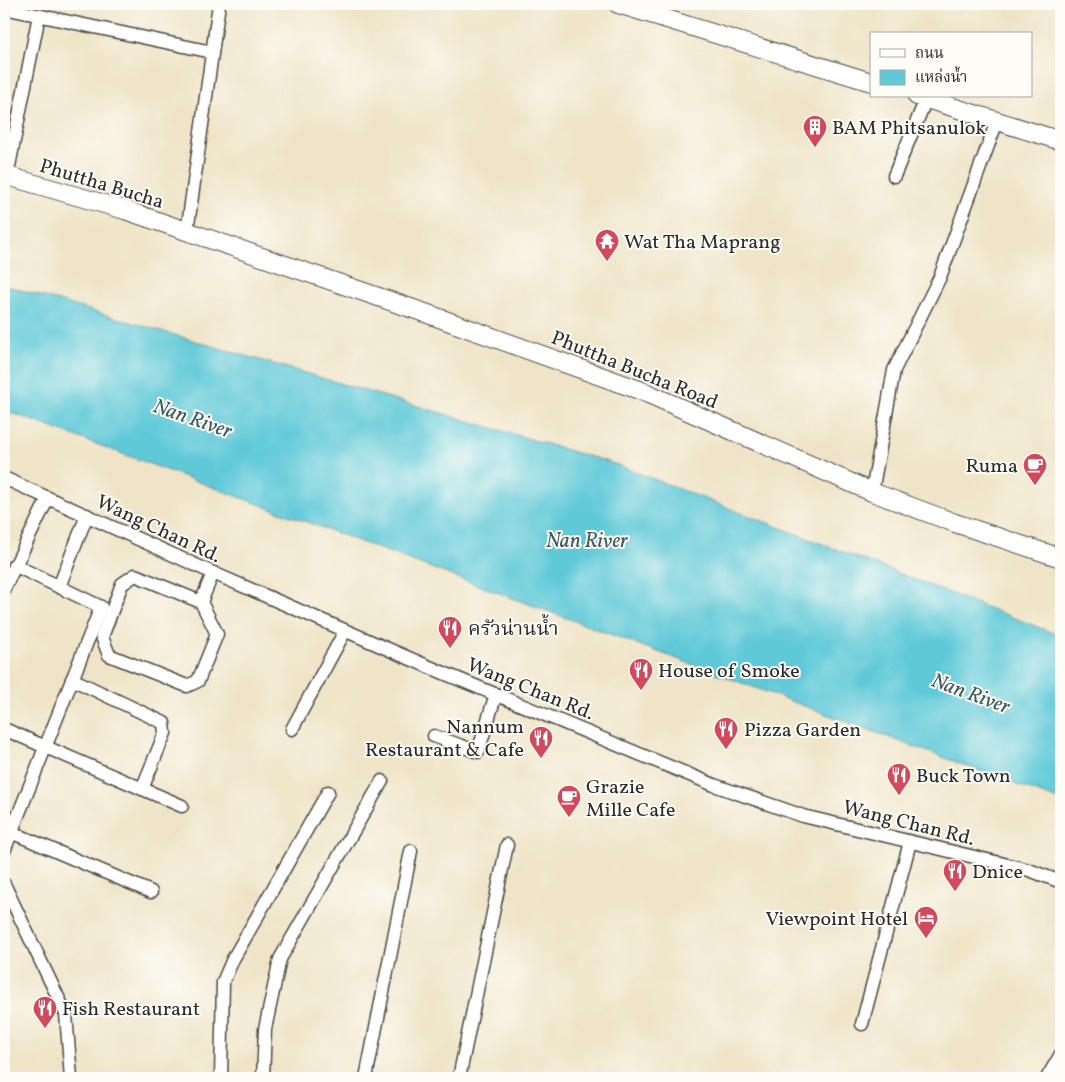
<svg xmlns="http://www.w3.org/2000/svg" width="1065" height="1082" font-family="Vollkorn,'Noto Serif Thai',serif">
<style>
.water{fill:#5fc9d8;stroke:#457a82}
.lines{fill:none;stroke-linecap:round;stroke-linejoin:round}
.street-casing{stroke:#484742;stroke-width:15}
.secondary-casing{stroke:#484742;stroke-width:20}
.street{stroke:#fff;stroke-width:12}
.secondary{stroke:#fff;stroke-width:18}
.labels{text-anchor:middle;stroke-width:4;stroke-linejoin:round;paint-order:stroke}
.poi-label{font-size:20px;fill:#2b2b2b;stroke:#fdfcf7;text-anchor:start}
.street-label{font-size:20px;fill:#2b2b2b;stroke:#fdfcf7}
.water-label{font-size:21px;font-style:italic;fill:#3b5a5f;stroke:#fdfcf7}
</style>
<rect width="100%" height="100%" fill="#fdfcf7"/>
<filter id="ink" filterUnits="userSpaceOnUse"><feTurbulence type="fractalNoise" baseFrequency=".02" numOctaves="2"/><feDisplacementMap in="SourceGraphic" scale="10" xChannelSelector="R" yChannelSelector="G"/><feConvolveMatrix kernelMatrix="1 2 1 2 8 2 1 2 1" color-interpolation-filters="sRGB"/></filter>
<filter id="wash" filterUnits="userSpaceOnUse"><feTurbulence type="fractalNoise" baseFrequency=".0096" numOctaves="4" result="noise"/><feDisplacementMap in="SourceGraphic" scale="20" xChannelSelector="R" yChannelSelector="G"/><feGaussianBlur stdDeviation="1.12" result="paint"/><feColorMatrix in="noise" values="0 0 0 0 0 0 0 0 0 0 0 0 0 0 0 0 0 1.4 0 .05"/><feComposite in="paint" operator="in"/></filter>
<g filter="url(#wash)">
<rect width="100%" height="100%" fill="#efe4c7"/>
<polygon class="water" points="4,285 612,463 1061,636 1061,801 4,410"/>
</g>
<g filter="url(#ink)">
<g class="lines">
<defs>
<g id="street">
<polyline points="4,8 212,52"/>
<polyline points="7,176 39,15"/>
<polyline points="894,176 926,99"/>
<polyline points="187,232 219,4"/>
<polyline points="4,478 213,573 427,666 714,785 803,816 1029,870 1061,882"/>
<polyline points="872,492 894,370 940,277 997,121"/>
<polyline points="59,587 87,515"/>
<polyline points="4,589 48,498"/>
<polyline points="201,602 217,634 198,681 187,686 109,655 102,637 122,584 135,575 201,602 213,573"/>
<polyline points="72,679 164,723 165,733 142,789"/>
<polyline points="4,729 182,806"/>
<polyline points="292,729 345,631"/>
<polyline points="434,736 478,752 496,694"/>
<polyline points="11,832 151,892"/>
<polyline points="4,851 101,607 14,565"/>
<polyline points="4,884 66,1014 71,1078"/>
<polyline points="862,1024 910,842"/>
<polyline points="221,1078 223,982 233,959 328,792"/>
<polyline points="263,1078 265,1029 280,959 382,781"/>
<polyline points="366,1078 411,851"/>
<polyline points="459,1078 507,845"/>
<polyline points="1047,1078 1061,1054"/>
</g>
<g id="secondary">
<polyline points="618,4 871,82"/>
<polyline points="917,96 1061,141"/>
<polyline points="4,175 125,210 428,314 642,391 872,492 955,523 1061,558"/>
</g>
</defs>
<use href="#street" class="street-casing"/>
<use href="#secondary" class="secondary-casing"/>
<use href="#street" class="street"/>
<use href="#secondary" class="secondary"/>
</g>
</g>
<defs>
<symbol id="building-pin" viewBox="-11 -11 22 30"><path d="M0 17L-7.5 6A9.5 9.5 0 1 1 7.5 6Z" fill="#d1495b" stroke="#fdfcf7"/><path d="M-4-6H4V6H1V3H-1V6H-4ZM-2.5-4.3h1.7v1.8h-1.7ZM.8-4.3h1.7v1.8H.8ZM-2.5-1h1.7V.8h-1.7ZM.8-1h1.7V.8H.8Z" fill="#fff"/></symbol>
<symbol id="temple-pin" viewBox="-11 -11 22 30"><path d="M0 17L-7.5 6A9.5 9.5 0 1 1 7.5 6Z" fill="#d1495b" stroke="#fdfcf7"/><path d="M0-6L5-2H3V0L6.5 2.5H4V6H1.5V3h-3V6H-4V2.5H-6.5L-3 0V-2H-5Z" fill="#fff"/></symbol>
<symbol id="cafe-pin" viewBox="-11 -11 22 30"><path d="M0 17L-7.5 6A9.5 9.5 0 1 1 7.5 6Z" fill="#d1495b" stroke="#fdfcf7"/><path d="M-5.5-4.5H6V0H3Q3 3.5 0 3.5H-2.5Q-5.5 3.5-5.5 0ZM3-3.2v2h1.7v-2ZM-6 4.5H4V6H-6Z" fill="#fff"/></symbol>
<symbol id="restaurant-pin" viewBox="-11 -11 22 30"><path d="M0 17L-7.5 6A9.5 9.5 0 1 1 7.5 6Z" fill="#d1495b" stroke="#fdfcf7"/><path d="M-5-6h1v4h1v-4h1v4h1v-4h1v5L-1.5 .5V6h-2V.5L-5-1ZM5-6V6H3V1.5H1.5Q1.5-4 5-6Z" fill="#fff"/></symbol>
<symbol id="hotel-pin" viewBox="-11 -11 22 30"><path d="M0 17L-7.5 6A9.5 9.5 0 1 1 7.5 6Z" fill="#d1495b" stroke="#fdfcf7"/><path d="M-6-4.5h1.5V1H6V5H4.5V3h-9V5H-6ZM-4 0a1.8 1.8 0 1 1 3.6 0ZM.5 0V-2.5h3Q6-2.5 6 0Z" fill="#fff"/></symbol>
</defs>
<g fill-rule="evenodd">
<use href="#building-pin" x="801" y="113" width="28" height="38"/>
<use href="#temple-pin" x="593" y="227" width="28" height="38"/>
<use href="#cafe-pin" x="1021" y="451" width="28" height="38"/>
<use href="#restaurant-pin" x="436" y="614" width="28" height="38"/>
<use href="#restaurant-pin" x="627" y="656" width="28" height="38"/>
<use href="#restaurant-pin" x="712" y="715" width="28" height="38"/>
<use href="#restaurant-pin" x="527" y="724" width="28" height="38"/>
<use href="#restaurant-pin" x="885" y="761" width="28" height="38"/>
<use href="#cafe-pin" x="555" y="783" width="28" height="38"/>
<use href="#restaurant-pin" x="941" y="857" width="28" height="38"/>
<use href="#hotel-pin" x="912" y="904" width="28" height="38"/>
<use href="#restaurant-pin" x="31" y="994" width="28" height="38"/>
</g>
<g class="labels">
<g class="poi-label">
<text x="832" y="134">BAM Phitsanulok</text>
<text x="624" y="248">Wat Tha Maprang</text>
<text x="1018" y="472" text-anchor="end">Ruma</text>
<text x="468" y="635">ครัวน่านน้ำ</text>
<text x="658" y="677">House of Smoke</text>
<text x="524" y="733" text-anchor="end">Nannum<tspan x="524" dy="23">Restaurant &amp; Cafe</tspan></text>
<text x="744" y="736">Pizza Garden</text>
<text x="916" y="782">Buck Town</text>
<text x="586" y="793">Grazie<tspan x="586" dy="23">Mille Cafe</tspan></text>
<text x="972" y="878">Dnice</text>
<text x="908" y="925" text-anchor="end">Viewpoint Hotel</text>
<text x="62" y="1015">Fish Restaurant</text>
</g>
<g class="street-label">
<text transform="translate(102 183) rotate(17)" y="7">Phuttha Bucha</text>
<text transform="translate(635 369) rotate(22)" y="7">Phuttha Bucha Road</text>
<text transform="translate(159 528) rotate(25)" y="7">Wang Chan Rd.</text>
<text transform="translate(531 688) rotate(22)" y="7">Wang Chan Rd.</text>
<text transform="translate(909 822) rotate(14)" y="7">Wang Chan Rd.</text>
</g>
<g class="water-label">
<text transform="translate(193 418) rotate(19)" y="7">Nan River</text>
<text x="587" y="547">Nan River</text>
<text transform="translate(971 693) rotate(20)" y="7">Nan River</text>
</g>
</g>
<rect width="1065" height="1082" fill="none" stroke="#fdfcf7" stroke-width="20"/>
<rect x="870" y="32" width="162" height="65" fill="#fdfcf7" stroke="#a9a8a5"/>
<rect x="880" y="49" width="25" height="8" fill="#ffffff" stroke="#a9a8a5"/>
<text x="915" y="58" font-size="15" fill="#2b2b2b">ถนน</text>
<rect x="880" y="70" width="25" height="15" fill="#5fc9d8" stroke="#a9a8a5"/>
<text x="915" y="82" font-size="15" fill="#2b2b2b">แหล่งน้ำ</text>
</svg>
